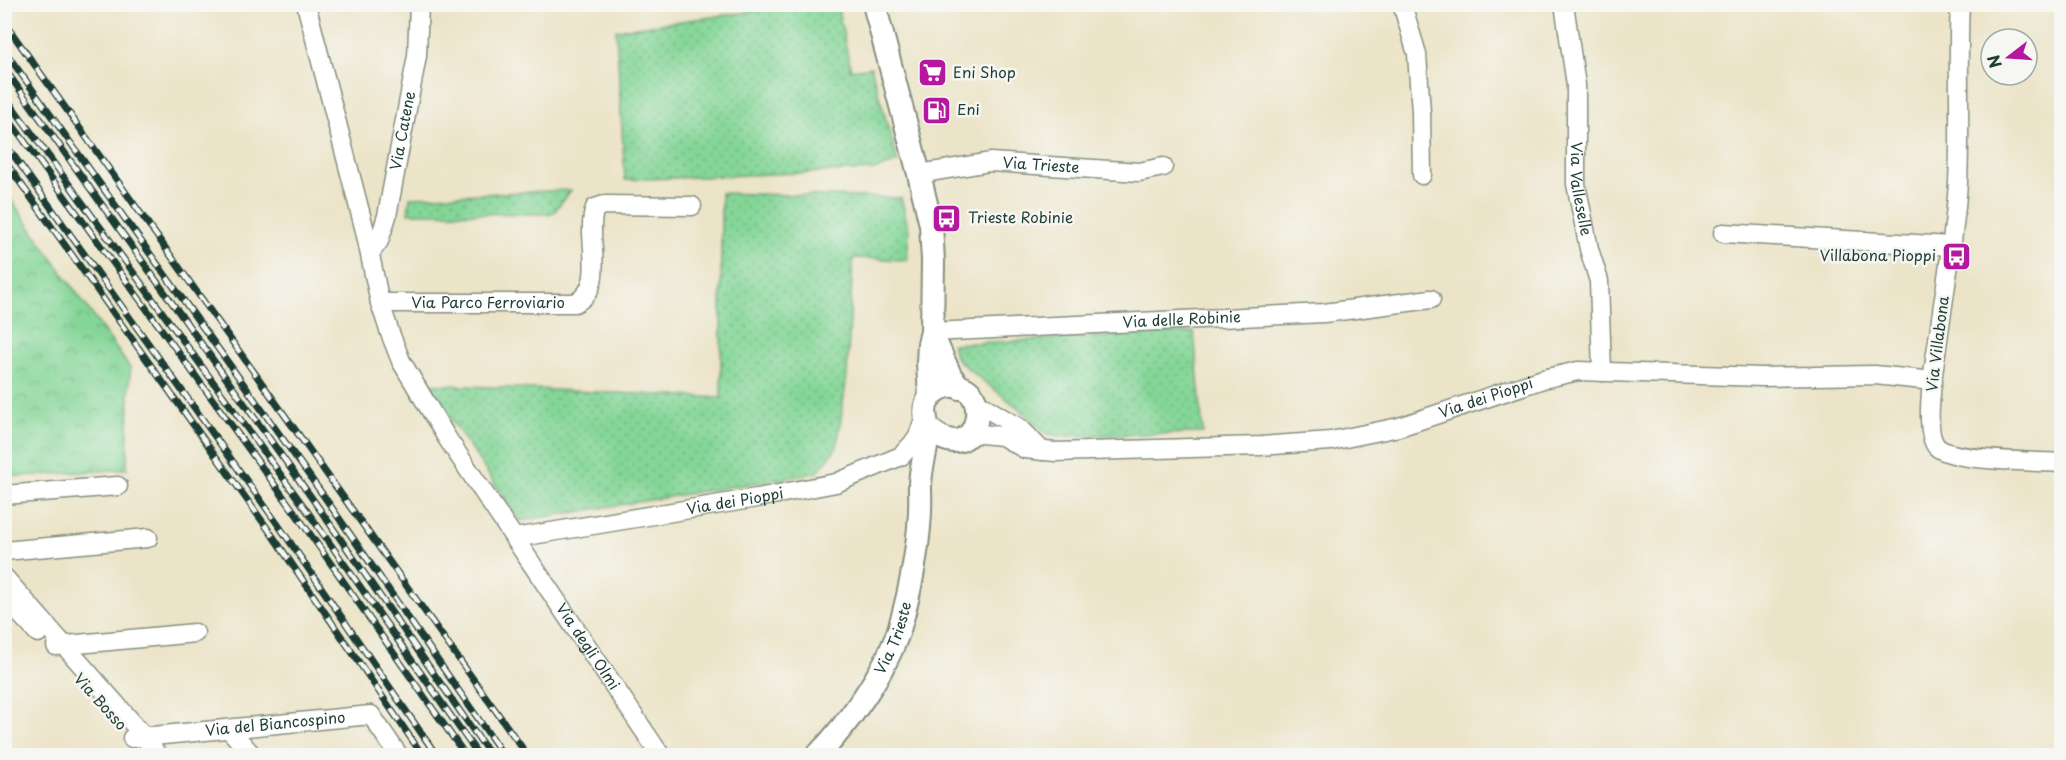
<svg xmlns="http://www.w3.org/2000/svg" width="2066" height="760" font-family="'Playpen Sans',sans-serif">
<style>
.grass{fill:url(#grass-dots);stroke:#528a66;stroke-width:1.5}
.park{fill:url(#park-crowns);stroke:#528a66;stroke-width:1.5}
.lines{fill:none;stroke-linecap:round;stroke-linejoin:round}
.minor-casing{stroke:#86907e;stroke-width:21}
.tertiary-casing{stroke:#86907e;stroke-width:26}
.minor{stroke:#fff;stroke-width:18}
.tertiary{stroke:#fff;stroke-width:22}
.rail-casing{stroke:#1f3d34;stroke-width:7}
.rail{stroke:#f6f6f2;stroke-width:4.5;stroke-dasharray:14;stroke-linecap:butt}
.labels{text-anchor:middle;stroke-width:5;stroke-linejoin:round;paint-order:stroke}
.poi-label{font-size:15px;fill:#1f3d34;stroke:#f6f6f2;text-anchor:start}
.street-label{font-size:15px;fill:#1f3d34;stroke:#f6f6f2}
</style>
<defs>
<pattern id="grass-dots" width="8" height="8" patternUnits="userSpaceOnUse" patternTransform="scale(1.5)"><rect width="8" height="8" fill="#84d697"/><path d="M2 2h.1M6 6h.1" fill="none" stroke="#6baf7c" stroke-width="1.8" stroke-linecap="round"/></pattern>
<pattern id="park-crowns" width="20" height="18" patternUnits="userSpaceOnUse" patternTransform="scale(1.5)"><rect width="20" height="18" fill="#84d697"/><path d="M2 6a3 3 0 1 1 6 0M12 15a3 3 0 1 1 6 0" fill="none" stroke="#6baf7c"/></pattern>
</defs>
<rect width="100%" height="100%" fill="#f6f6f2"/>
<filter id="ink" filterUnits="userSpaceOnUse"><feTurbulence type="fractalNoise" baseFrequency=".0167" numOctaves="2"/><feDisplacementMap in="SourceGraphic" scale="12" xChannelSelector="R" yChannelSelector="G"/><feConvolveMatrix kernelMatrix="1 2 1 2 8 2 1 2 1" color-interpolation-filters="sRGB"/></filter>
<filter id="wash" filterUnits="userSpaceOnUse"><feTurbulence type="fractalNoise" baseFrequency=".008" numOctaves="4" result="noise"/><feDisplacementMap in="SourceGraphic" scale="24" xChannelSelector="R" yChannelSelector="G"/><feGaussianBlur stdDeviation="1.35" result="paint"/><feColorMatrix in="noise" values="0 0 0 0 0 0 0 0 0 0 0 0 0 0 0 0 0 1.4 0 .05"/><feComposite in="paint" operator="in"/></filter>
<g filter="url(#wash)">
<rect width="100%" height="100%" fill="#ece4c8"/>
<g class="grass">
<polygon points="806,4 837,5 851,70 871,67 898,162 874,170 625,180 616,30"/>
<polygon points="571,190 555,211 550,214 408,213 410,197"/>
<polygon points="721,193 901,198 909,230 907,260 853,258 847,375 837,447 817,473 520,521 427,384 721,398"/>
<polygon points="1194,332 1203,433 1059,436 1048,434 1042,430 1018,408 968,369 955,357 952,344"/>
</g>
<polygon class="park" points="4,190 130,368 127,469 5,477"/>
</g>
<g filter="url(#ink)">
<g class="lines">
<defs>
<g id="minor">
<path id="s1" d="M306 4 365 231 380 303 390 333 401 361 447 438 661 756"/>
<polyline points="1402,4 1417,54 1421,112 1422,175"/>
<path id="s2" d="M1564 4 1576 85V184L1589 249 1599 281 1602 372"/>
<path d="M1960 4C1957 64 1961 123 1958 182 1955 234 1945 287 1938 340 1935 360 1922 432 1937 447 1953 462 2036 461 2062 463"/>
<path id="s3" d="M919 174 990 162 1139 172 1163 167"/>
<polyline points="1723,233 1951,246"/>
<path id="s4" d="M370 253 379 241 387 216 417 56 419 4"/>
<path id="s5" d="M380 303H575C609 286 584 237 595 208L604 205 692 206"/>
<path id="s6" d="M932 332 1324 313 1431 299"/>
<polyline points="976,402 1021,429 1042,451"/>
<path id="s7" d="M971 433 1002 436 1025 449 1055 452 1260 446 1331 441 1399 427 1543 379 1578 371 1762 377 1875 375 1933 381"/>
<polyline points="4,495 118,486"/>
<path id="s8" d="M514 538 757 498 836 483 901 456 917 439 924 419"/>
<polyline points="4,551 148,538"/>
<polyline points="4,577 144,736 158,756"/>
<polyline points="4,597 38,633"/>
<polyline points="56,646 195,633"/>
<polyline points="229,729 253,756"/>
<path id="s9" d="M132 738 371 715 399 756"/>
</g>
<g id="tertiary">
<polyline points="874,4 919,174 931,225 933,261 932,332 929,344 928,363 930,398"/>
<polyline points="932,334 950,375 960,388"/>
<path id="s10" d="M817 756C848 724 885 672 899 630 911 590 922 532 920 490 919 470 927 452 928 432 928 423 923 415 926 405 929 396 937 389 945 387 997 374 982 476 928 428"/>
</g>
</defs>
<use href="#minor" class="minor-casing"/>
<use href="#tertiary" class="tertiary-casing"/>
<use href="#minor" class="minor"/>
<use href="#tertiary" class="tertiary"/>
<defs>
<g id="rail">
<polyline points="4,22 528,756"/>
<polyline points="4,50 323,495 504,756"/>
<polyline points="4,68 314,501 491,756"/>
<polyline points="4,95 305,508 479,756"/>
<polyline points="4,113 296,514 466,756"/>
<polyline points="4,142 279,526 437,756"/>
<polyline points="4,160 270,532 423,756"/>
</g>
</defs>
<use href="#rail" class="rail-casing"/>
<use href="#rail" class="rail"/>
</g>
</g>
<defs>
<symbol id="supermarket-square" viewBox="-11 -11 22 22"><rect x="-9" y="-9" width="18" height="18" rx="4" fill="#b5179e" stroke="#f6f6f2"/><path d="M-6-5.5h2.5l.6 2H6L4.5 2H-2.5L-4.4-4H-6ZM-1.5 3.2a1.3 1.3 0 1 0 .1 0ZM3 3.2a1.3 1.3 0 1 0 .1 0Z" fill="#fff"/></symbol>
<symbol id="fuel-square" viewBox="-11 -11 22 22"><rect x="-9" y="-9" width="18" height="18" rx="4" fill="#b5179e" stroke="#f6f6f2"/><path d="M-5.5-6h7V0h2V4h1.3V-2.5L3-4.5l.8-.8L6-3V5H2.5V1h-1V6h-7ZM-4.2-4.7v3.2H.2V-4.7Z" fill="#fff"/></symbol>
<symbol id="bus-square" viewBox="-11 -11 22 22"><rect x="-9" y="-9" width="18" height="18" rx="4" fill="#b5179e" stroke="#f6f6f2"/><path d="M-5-6H5V4H4V6H2V4H-2V6H-4V4H-5ZM-3.5-4V0h7V-4ZM-3.5 1.2v1.5H-2V1.2ZM2 1.2v1.5H3.5V1.2Z" fill="#fff"/></symbol>
</defs>
<g fill-rule="evenodd">
<use href="#supermarket-square" x="916" y="56" width="33" height="33"/>
<use href="#fuel-square" x="920" y="94" width="33" height="33"/>
<use href="#bus-square" x="930" y="202" width="33" height="33"/>
<use href="#bus-square" x="1940" y="240" width="33" height="33"/>
</g>
<g class="labels">
<g class="poi-label">
<text x="953" y="78">Eni Shop</text>
<text x="957" y="115">Eni</text>
<text x="968" y="223">Trieste Robinie</text>
<text x="1936" y="261" text-anchor="end">Villabona Pioppi</text>
</g>
<g class="street-label">
<text dy="5" stroke="none"><textPath href="#s4" startOffset="128">Via Catene</textPath></text>
<text dy="5" stroke="none"><textPath href="#s3" startOffset="123">Via Trieste</textPath></text>
<text dy="5" stroke="none"><textPath href="#s2" startOffset="186">Via Valleselle</textPath></text>
<text dy="5" stroke="none"><textPath href="#s5" startOffset="108">Via Parco Ferroviario</textPath></text>
<text dy="5" stroke="none"><textPath href="#s6" startOffset="250">Via delle Robinie</textPath></text>
<text transform="translate(1938 344) rotate(-83)" y="5">Via Villabona</text>
<text dy="5" stroke="none"><textPath href="#s7" startOffset="525">Via dei Pioppi</textPath></text>
<text dy="5" stroke="none"><textPath href="#s8" startOffset="224">Via dei Pioppi</textPath></text>
<text dy="5" stroke="none"><textPath href="#s10" startOffset="142">Via Trieste</textPath></text>
<text dy="5" stroke="none"><textPath href="#s1" startOffset="711">Via degli Olmi</textPath></text>
<text transform="translate(100 702) rotate(48)" y="5">Via Bosso</text>
<text dy="5" stroke="none"><textPath href="#s9" startOffset="144">Via del Biancospino</textPath></text>
</g>
</g>
<rect width="2066" height="760" fill="none" stroke="#f6f6f2" stroke-width="24"/>
<g transform="translate(2009 57) rotate(253)"><circle r="28" fill="#f6f6f2" stroke="#a0aca6" stroke-width="1.5"/>
<path d="M0-4.5L10 22L0 15L-10 22Z" fill="#b5179e"/>
<text y="-9" font-size="16" font-weight="bold" text-anchor="middle" fill="#1f3d34">N</text>
</g>
</svg>
